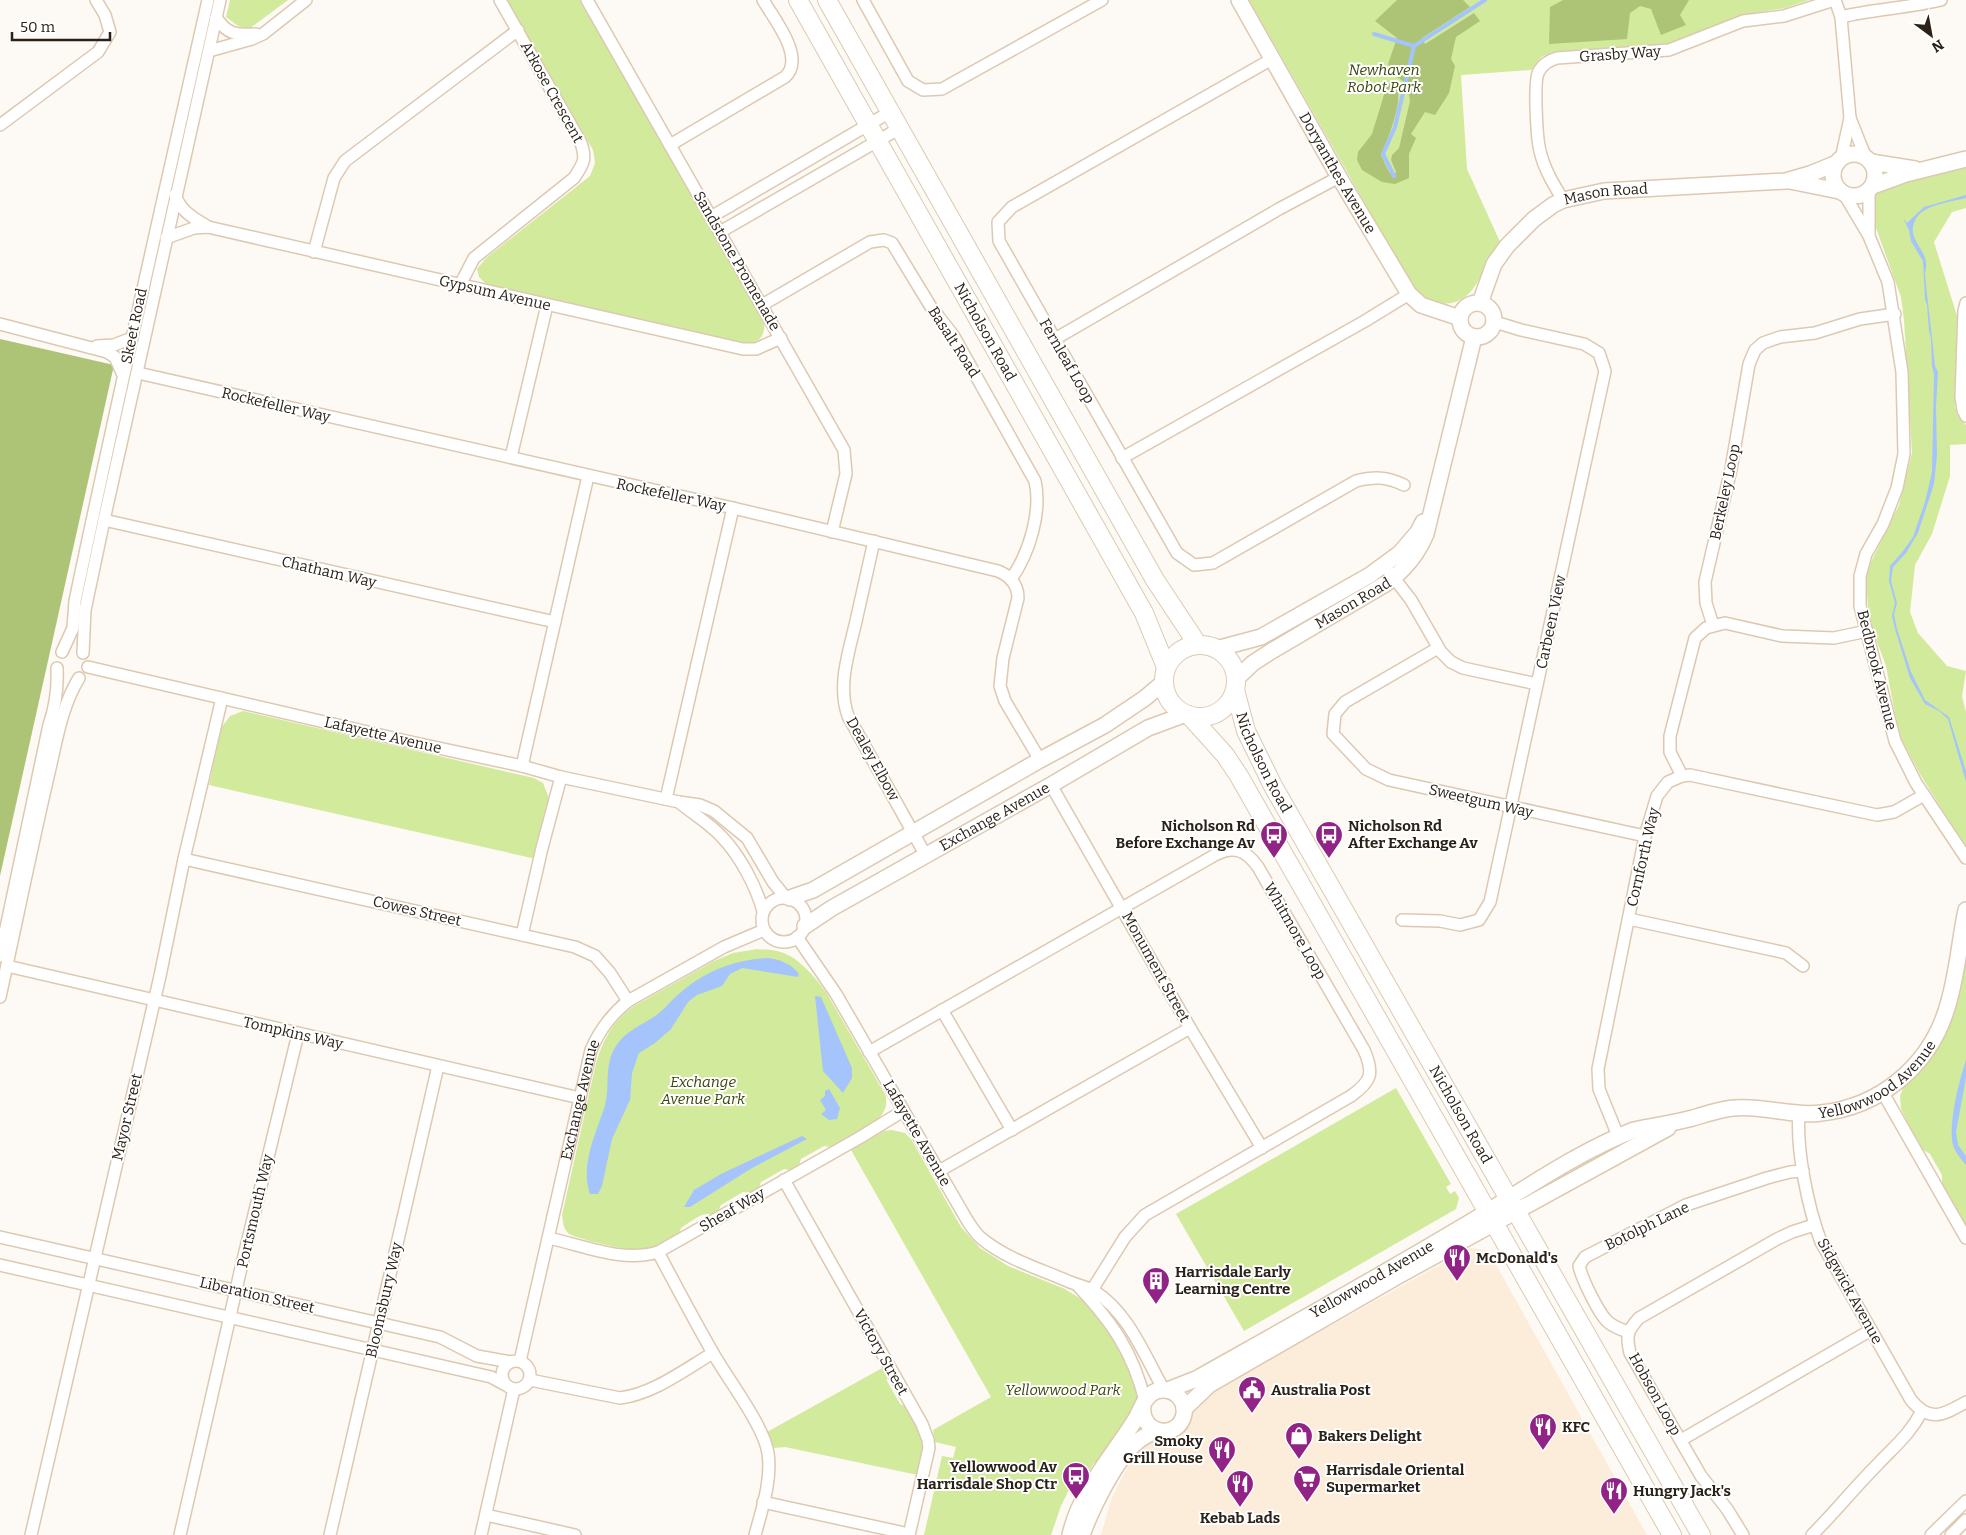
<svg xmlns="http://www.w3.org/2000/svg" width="1966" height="1535" font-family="Bitter,serif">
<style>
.built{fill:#fcecda}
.green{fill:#d2ea9c}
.forest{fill:#adc476}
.water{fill:#a4c4fb}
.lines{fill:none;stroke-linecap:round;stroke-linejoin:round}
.stream{stroke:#a4c4fb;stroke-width:4}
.street-casing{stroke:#ddc9b1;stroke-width:14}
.secondary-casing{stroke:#ddc9b1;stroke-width:18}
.primary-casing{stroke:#ddc9b1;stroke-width:20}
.street{stroke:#fff;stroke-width:11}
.secondary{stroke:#fff;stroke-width:15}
.primary{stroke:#fff;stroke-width:18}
.labels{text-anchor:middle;stroke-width:4;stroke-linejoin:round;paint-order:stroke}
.street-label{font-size:15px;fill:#2a2219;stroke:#fff}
.park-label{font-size:15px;font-style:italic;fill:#39470d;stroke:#fff}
.poi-label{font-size:15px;font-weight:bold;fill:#2a2219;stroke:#fff;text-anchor:start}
</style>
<rect width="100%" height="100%" fill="#fdf9f4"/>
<polygon class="built" points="1470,1248 1485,1250 1490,1254 1647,1535 1101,1535 1112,1497 1136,1452 1201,1398"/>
<g class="green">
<polygon points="230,0 288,0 249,29 238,26 226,17"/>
<path d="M507 0H581L764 320C766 336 759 345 742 343L486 284 479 277 477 269 486 258 590 176 595 163 593 150Z"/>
<path d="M1249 0H1809L1785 8 1742 15 1665 45 1553 52 1541 57 1531 70 1461 75 1467 169 1500 242C1484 264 1475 309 1440 303 1427 300 1419 295 1411 284Z"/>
<polygon points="1966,167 1966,208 1952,212 1934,242 1957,316 1955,407 1958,416 1966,425 1966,444 1950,445 1950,476 1932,534 1915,565 1910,612 1918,633 1947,666 1966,671 1962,696 1966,712 1966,848 1920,774 1902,740 1895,714 1886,666 1873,631 1868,607 1866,582 1869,566 1899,505 1912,453 1904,320 1901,297 1872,217 1873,198 1878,190 1886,185"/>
<polygon points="243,711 534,778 543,783 549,798 536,859 209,785 221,728 230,716"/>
<path d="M757 949C763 950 770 949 777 951 797 955 814 976 826 992L886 1096C886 1101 887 1106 884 1111 877 1126 845 1139 831 1147L824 1146 801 1159 799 1165 790 1170 784 1169 761 1182 759 1188 751 1193 743 1192 721 1205C716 1218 712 1212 702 1215 695 1218 687 1224 681 1228L679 1234C666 1241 655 1249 640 1250 629 1251 576 1239 568 1233 563 1228 563 1221 562 1215L596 1063C604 1038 612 1022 634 1006L714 961 733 953Z"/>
<polygon points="1966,949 1966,1226 1942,1184 1942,1175 1930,1154 1922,1149 1911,1129 1901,1109 1900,1096 1904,1086 1931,1058 1939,1046 1952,1016"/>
<polygon points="1396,1088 1451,1184 1446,1187 1450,1194 1455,1191 1459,1198 1456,1209 1244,1331 1176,1214"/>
<polygon points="892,1130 905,1133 911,1139 961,1227 980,1248 1008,1266 1065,1289 1089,1304 1124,1352 1137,1388 1137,1407 1100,1461 1094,1463 1085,1477 1077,1474 1061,1506 1051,1535 924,1535 942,1456 953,1458 956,1447 935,1442 933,1430 991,1397 851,1150 884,1131"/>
<polygon points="884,1367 888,1374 887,1381 900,1404 907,1407 920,1434 923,1446 918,1475 785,1447 773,1448 767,1432"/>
</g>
<g class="forest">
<path d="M1397 0H1463L1470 7 1422 38 1425 44 1474 13 1480 21 1456 37 1451 59 1455 66 1449 93 1435 115 1425 112 1411 134 1416 138 1409 154V178L1395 184 1382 182 1362 170 1357 160 1358 152 1372 134 1387 85 1390 81 1395 82C1406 97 1388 138 1381 155L1389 172 1394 176 1396 172 1391 160 1392 155 1399 148 1410 101 1407 84 1394 75 1388 64 1397 38 1375 21Z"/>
<polygon points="1563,0 1689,0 1680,15 1686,25 1661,35 1651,9 1640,6 1630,13 1627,39 1549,44 1550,7"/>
<polygon points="0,339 114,365 0,876"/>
</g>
<g class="water">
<path d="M1966 195V198C1951 202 1927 204 1917 217 1904 237 1925 247 1926 263 1927 267 1925 271 1925 275 1928 305 1932 335 1935 366L1938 372 1936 407 1937 455 1934 484 1918 533 1906 553 1893 567 1891 581 1897 603 1894 614 1897 629 1911 672 1925 700 1949 717 1966 771V782L1948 719 1939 711 1925 704 1910 678 1895 629 1892 616 1895 603 1889 581 1890 566 1903 551 1913 537 1925 502 1932 472 1934 375 1932 366 1931 339 1929 330 1927 305 1925 299 1923 261 1911 241 1909 230 1903 218 1907 223 1924 207Z"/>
<path d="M767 958C779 959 792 964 799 974L798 977 742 968 730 974 722 986 697 995 688 1002 671 1029 655 1043 639 1053 632 1073 630 1100 612 1139 602 1186 598 1194H590C580 1167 595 1135 604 1109 611 1088 603 1065 616 1046 626 1030 643 1025 658 1014 666 1008 672 999 680 993 705 971 734 960 767 958Z"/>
<polygon points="815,996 821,997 852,1068 852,1078 843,1093 823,1071"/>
<path d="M1966 1060V1078L1956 1132 1958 1145 1966 1156V1165C1961 1159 1955 1152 1953 1145 1948 1124 1959 1081 1966 1060Z"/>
<polygon points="829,1089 840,1108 837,1119 829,1120 821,1114 826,1110 820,1100 825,1096 825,1091"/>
<polygon points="802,1136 807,1139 752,1168 690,1207 684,1207 694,1190 721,1174"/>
</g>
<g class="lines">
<g class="stream">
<polyline points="1374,34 1414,46"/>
<polyline points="1394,176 1383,154 1395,127 1414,46 1485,0"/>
</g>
<defs>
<g id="street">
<polyline points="587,0 844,450 846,474 832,532"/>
<polyline points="863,0 908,81 923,90 942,89 1102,0"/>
<polyline points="1835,0 1841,17 1850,118 1841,159"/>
<path d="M216 17C227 35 237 35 256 34"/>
<path d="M1841 17C1874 9 1908 8 1941 0"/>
<polyline points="209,51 252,39 263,34 306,0"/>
<path d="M1272 59 1012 207 998 222 999 241 1177 553 1194 565 1213 563 1356 481C1375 476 1387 477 1404 485"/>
<polyline points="1850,118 1866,158"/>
<polyline points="0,125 98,52 110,32 105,15 96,0"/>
<path d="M670 145 785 77C806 58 774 19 763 0"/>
<polyline points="1844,194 1869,236 1888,282 1902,372 1904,454 1897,488 1883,524 1866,554 1860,576 1860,606 1895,741 1916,783 1966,858"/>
<path d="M175 195C181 212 194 218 208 227"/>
<path d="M1563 200C1554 185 1544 169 1540 151 1537 140 1533 80 1539 71 1543 64 1550 60 1557 58L1669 50 1743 21 1784 16 1834 0"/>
<polyline points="711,217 890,112"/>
<polyline points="720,232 900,128"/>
<polyline points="1869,234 1869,191"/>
<polyline points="166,238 194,228 208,227 743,349 756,349 781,338"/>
<polyline points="314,252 334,178 345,161 518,30"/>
<path d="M460 285 474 258 574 178C583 164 587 160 581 143L500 0"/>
<polyline points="1966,303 1964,311 1961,397 1963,410 1966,416"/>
<path d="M762 305 870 242 884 240 892 243 931 307 953 335 1035 481C1042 512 1029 554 1011 579"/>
<polyline points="0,324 107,352 115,357 123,375"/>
<polyline points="1055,339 1279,209 1339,177"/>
<polyline points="97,346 114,345 132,338"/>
<path d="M138 373 733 508 998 571C1010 576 1018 584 1018 598L1003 658 1000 686 1005 701 1040 760"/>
<polyline points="511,457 547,305"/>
<polyline points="1122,458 1365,321 1409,294"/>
<polyline points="104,520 555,622"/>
<path d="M874 541C868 568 862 595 856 621 849 652 837 685 848 716L925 854"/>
<polyline points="1384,565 1411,600 1441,652 1451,662 1463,668 1537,684"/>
<polyline points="1713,625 1706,603 1705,582 1731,469 1749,364 1755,350 1763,343 1780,337 1815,333 1860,319 1895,314"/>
<polyline points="1438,648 1345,702 1335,714 1333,734 1366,769 1389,780 1645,836"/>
<path d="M62 652 73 628 75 601C117 400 163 200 208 0"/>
<polyline points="83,653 85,610 104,520 220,0"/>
<polyline points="88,667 406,741 522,766 561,777 679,802 700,805 714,811 747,838 773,882 786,898"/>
<polyline points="522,766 588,476"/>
<polyline points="1682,776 1670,752 1670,736 1695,638 1706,628 1725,623 1782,636 1834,638 1867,631"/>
<polyline points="1051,785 1190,1028 1262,1148"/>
<polyline points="666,799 733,508"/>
<path d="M679 802C693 814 709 823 722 837 740 856 756 886 763 911"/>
<polyline points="184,859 575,947 595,956 610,973 628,1001"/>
<circle cx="784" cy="920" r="22"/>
<polyline points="1629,919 1786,953 1803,966"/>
<polyline points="1402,920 1440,921 1460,925 1479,920 1490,902 1605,371 1599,353 1584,344 1521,330 1495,322"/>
<polyline points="522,935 542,848 561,777"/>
<path d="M797 937 836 994 967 1220C971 1226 975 1233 981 1238 1006 1259 1040 1269 1070 1282 1077 1285 1087 1287 1094 1291 1129 1313 1144 1355 1164 1390"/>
<path d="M0 956 49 725C56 705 58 689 57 668"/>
<polyline points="7,966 580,1098"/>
<path d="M0 997C16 924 31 850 48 777 56 744 61 707 79 678"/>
<polyline points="942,1010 1012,1130"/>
<path d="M869 1052 1215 855C1234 845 1246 850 1258 867L1364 1050C1374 1073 1372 1081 1351 1096L1145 1215 1125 1237 1092 1290"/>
<polyline points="1883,1093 1966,1238"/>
<path d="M1799 1113C1796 1150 1808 1208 1821 1242L1911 1400C1930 1423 1943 1415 1966 1402"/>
<polyline points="1618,1136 1599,1089 1598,1069 1645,836 1657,796 1668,782 1682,776 1690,775 1877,815 1894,812 1924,795"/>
<polyline points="939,1171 1190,1028"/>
<polyline points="784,1180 922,1424 928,1440 929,1448 909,1535"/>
<polyline points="0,1237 440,1337 477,1356 511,1362"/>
<path d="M548 1238C583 1245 622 1263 658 1252L859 1138 903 1111"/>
<path d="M658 1252C676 1286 694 1320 713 1353 727 1378 764 1426 768 1453 772 1480 762 1509 755 1535"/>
<polyline points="0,1265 491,1377 504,1384"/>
<path d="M1078 1286C1112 1322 1133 1352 1145 1401"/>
<path d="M1628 1332C1620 1329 1613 1327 1607 1321 1598 1312 1582 1279 1579 1266L1585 1257 1686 1205 1767 1178 1790 1172 1803 1171"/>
<circle cx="516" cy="1375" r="14"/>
<path id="s1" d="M520 1361 591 1050C600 1029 611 1015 628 1001L724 947 764 930"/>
<path d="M530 1380 620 1398C653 1394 684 1370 713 1353"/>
<polyline points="1681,1440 1871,1330"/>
<polyline points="763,1502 909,1534"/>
<polyline points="486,1515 575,1535"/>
<polyline points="31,1535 160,976 184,859 222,698"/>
<polyline points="180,1535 241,1268 298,1034"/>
<polyline points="330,1535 438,1066"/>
<polyline points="481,1535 514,1389"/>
<path d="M1743 1535 1727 1509 1701 1476 1630 1353C1626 1336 1627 1331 1639 1318L1777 1239 1792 1232 1814 1225"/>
<path d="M1812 1535C1835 1512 1855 1487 1878 1464 1895 1446 1910 1434 1922 1411"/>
<polyline points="1931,1535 1966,1501"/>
<polyline points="1951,1535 1966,1520"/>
</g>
<g id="secondary">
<path id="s2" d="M1239 0 1339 177 1409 294 1421 305 1460 318"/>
<circle cx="1854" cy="175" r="21"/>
<polyline points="1871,162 1915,169"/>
<polyline points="1790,181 1839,191"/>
<polyline points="1873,186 1906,174 1966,159"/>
<circle cx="1477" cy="320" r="17"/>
<path id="s3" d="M1480 303 1494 264 1507 246 1534 219 1553 205 1563 200 1604 191 1786 181 1810 174 1837 163"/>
<polyline points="1216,649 1261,637 1370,575 1400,553 1418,532 1423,522"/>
<path id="s4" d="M1236 679 1253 663 1270 652 1387 583C1405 569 1417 555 1426 534L1474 337"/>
<polyline points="790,898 813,890 1040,760 1105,725 1145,698 1164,682"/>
<path id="s5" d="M805 926 832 908 1051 785 1148 728 1186 714"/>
<path id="s6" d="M1168 1390 1196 1379C1285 1329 1375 1279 1462 1227 1518 1194 1573 1154 1634 1130 1654 1126 1674 1123 1693 1118 1706 1114 1721 1109 1734 1108 1763 1105 1792 1117 1821 1113 1879 1107 1928 1067 1946 1011 1957 979 1959 943 1966 910"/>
<polyline points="1184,1409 1209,1385 1398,1276 1668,1128"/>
<path d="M1070 1535C1080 1491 1112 1457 1135 1420 1140 1412 1143 1400 1151 1394 1159 1388 1171 1389 1178 1396 1183 1401 1185 1407 1184 1414 1179 1441 1139 1435 1143 1405"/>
<path d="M1082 1535C1091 1510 1116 1458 1137 1442 1142 1437 1150 1434 1157 1430"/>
</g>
<g id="primary">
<path id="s7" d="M798 0 1144 613 1166 667"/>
<polyline points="827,0 1155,580 1198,645"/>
<circle cx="1200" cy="681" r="36"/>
<path id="s8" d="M1235 690 1246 731 1273 786 1701 1535"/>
<polyline points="1189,715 1225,755 1239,776 1672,1535"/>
</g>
</defs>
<use href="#street" class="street-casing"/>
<use href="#secondary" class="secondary-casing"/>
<use href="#primary" class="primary-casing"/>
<use href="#street" class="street"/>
<use href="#secondary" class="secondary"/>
<use href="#primary" class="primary"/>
</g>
<defs>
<symbol id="bus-pin" viewBox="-11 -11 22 30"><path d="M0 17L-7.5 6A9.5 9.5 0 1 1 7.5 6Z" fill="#902385" stroke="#fff"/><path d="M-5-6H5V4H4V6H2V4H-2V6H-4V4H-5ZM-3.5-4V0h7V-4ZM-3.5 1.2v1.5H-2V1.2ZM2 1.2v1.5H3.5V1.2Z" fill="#fff"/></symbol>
<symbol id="restaurant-pin" viewBox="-11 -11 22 30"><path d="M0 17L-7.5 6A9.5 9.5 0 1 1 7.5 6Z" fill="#902385" stroke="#fff"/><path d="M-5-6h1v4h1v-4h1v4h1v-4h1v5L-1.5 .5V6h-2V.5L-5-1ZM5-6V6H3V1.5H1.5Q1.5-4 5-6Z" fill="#fff"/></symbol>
<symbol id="building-pin" viewBox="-11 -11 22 30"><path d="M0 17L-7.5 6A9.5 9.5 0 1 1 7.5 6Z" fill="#902385" stroke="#fff"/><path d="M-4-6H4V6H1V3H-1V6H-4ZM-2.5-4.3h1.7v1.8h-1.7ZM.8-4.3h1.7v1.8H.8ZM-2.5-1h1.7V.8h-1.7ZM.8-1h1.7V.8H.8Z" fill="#fff"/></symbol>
<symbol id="civic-pin" viewBox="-11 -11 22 30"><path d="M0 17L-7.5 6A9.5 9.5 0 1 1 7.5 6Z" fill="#902385" stroke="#fff"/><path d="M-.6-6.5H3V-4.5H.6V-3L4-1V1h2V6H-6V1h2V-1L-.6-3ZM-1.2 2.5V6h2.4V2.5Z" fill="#fff"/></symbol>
<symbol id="shop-pin" viewBox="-11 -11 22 30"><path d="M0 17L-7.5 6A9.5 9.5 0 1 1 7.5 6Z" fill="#902385" stroke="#fff"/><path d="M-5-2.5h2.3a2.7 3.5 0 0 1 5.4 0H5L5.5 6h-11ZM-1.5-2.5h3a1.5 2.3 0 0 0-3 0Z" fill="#fff"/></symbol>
<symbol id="supermarket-pin" viewBox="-11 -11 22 30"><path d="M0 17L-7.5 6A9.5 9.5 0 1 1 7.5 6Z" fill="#902385" stroke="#fff"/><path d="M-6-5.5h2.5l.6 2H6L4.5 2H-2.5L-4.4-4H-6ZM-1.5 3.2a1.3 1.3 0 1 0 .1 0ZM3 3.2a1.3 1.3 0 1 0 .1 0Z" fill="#fff"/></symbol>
</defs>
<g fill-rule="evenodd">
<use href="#bus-pin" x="1258" y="819" width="32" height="43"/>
<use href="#bus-pin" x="1313" y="819" width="32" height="43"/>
<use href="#restaurant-pin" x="1441" y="1242" width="32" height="43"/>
<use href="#building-pin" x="1140" y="1265" width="32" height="43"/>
<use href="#civic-pin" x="1236" y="1374" width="32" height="43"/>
<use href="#restaurant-pin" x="1527" y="1411" width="32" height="43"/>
<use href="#shop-pin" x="1283" y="1420" width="32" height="43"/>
<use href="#restaurant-pin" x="1206" y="1434" width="32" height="43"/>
<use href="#bus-pin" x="1060" y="1460" width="32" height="43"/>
<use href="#supermarket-pin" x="1291" y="1463" width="32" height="43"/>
<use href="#restaurant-pin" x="1224" y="1468" width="32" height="43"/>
<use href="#restaurant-pin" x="1598" y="1475" width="32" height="43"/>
</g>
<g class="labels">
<g class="street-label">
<text transform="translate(1620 54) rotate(-4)" y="5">Grasby Way</text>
<text transform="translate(552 92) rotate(61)" y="5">Arkose Crescent</text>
<text dy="5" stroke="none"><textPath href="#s2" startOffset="199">Doryanthes Avenue</textPath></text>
<text dy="5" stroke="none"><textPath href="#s3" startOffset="180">Mason Road</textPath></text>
<text transform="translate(737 261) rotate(60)" y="5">Sandstone Promenade</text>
<text transform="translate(495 293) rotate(13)" y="5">Gypsum Avenue</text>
<text transform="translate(134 326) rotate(-78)" y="5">Skeet Road</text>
<text dy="5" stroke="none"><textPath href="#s7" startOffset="381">Nicholson Road</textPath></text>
<text transform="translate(954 342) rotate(57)" y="5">Basalt Road</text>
<text transform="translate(1067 361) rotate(60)" y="5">Fernleaf Loop</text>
<text transform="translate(276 405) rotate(13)" y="5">Rockefeller Way</text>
<text transform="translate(1725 492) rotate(-78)" y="5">Berkeley Loop</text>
<text transform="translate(671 495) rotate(12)" y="5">Rockefeller Way</text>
<text transform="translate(329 572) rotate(13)" y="5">Chatham Way</text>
<text dy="5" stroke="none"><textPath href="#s4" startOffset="140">Mason Road</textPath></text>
<text transform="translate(1551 622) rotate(-78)" y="5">Carbeen View</text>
<text transform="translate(1877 670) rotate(76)" y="5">Bedbrook Avenue</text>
<text transform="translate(383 735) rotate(13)" y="5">Lafayette Avenue</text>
<text transform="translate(873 759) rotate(61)" y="5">Dealey Elbow</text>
<text dy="5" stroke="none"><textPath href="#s8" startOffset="78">Nicholson Road</textPath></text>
<text transform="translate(1481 801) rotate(13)" y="5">Sweetgum Way</text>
<text dy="5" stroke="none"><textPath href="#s5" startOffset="219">Exchange Avenue</textPath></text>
<text transform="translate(1643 857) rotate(-77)" y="5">Cornforth Way</text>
<text transform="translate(417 911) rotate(13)" y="5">Cowes Street</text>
<text transform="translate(1295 931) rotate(60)" y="5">Whitmore Loop</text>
<text transform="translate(1156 967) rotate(61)" y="5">Monument Street</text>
<text transform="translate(293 1033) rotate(13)" y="5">Tompkins Way</text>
<text dy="5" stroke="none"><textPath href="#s6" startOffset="791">Yellowwood Avenue</textPath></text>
<text dy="5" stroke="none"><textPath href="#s1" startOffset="268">Exchange Avenue</textPath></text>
<text dy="5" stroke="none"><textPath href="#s8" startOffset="482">Nicholson Road</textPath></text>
<text transform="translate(127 1117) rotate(-77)" y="5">Mayor Street</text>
<text transform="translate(917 1133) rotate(60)" y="5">Lafayette Avenue</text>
<text transform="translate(732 1210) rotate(-30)" y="5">Sheaf Way</text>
<text transform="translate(255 1211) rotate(-77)" y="5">Portsmouth Way</text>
<text transform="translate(1647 1226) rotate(-26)" y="5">Botolph Lane</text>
<text dy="5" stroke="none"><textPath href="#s6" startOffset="232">Yellowwood Avenue</textPath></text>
<text transform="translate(1850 1291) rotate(61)" y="5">Sidgwick Avenue</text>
<text transform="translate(257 1295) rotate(13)" y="5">Liberation Street</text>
<text transform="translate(384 1300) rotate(-77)" y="5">Bloomsbury Way</text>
<text transform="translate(881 1352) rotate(61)" y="5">Victory Street</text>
<text transform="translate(1655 1394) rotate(61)" y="5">Hobson Loop</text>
</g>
<g class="park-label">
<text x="1384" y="75">Newhaven<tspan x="1384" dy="17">Robot Park</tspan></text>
<text x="703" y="1087">Exchange<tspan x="703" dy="17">Avenue Park</tspan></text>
<text x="1063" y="1395">Yellowwood Park</text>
</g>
<g class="poi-label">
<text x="1255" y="831" text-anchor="end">Nicholson Rd<tspan x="1255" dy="17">Before Exchange Av</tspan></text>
<text x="1348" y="831">Nicholson Rd<tspan x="1348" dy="17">After Exchange Av</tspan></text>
<text x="1476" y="1263">McDonald's</text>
<text x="1175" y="1277">Harrisdale Early<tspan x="1175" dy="17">Learning Centre</tspan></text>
<text x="1271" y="1395">Australia Post</text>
<text x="1562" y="1432">KFC</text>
<text x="1318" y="1441">Bakers Delight</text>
<text x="1203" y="1446" text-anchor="end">Smoky<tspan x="1203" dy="17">Grill House</tspan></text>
<text x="1057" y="1472" text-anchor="end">Yellowwood Av<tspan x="1057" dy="17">Harrisdale Shop Ctr</tspan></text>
<text x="1326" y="1475">Harrisdale Oriental<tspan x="1326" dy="17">Supermarket</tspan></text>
<text x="1633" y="1496">Hungry Jack's</text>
<text x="1240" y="1523" text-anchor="middle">Kebab Lads</text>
</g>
</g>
<g transform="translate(1931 35) rotate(148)" stroke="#ffffff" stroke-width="4" paint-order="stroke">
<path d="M0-4L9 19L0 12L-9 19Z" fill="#2a2219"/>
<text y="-8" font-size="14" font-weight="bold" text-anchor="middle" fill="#2a2219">N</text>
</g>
<path d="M12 32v8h98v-8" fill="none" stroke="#2a2219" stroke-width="2.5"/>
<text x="20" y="32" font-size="15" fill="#2a2219" stroke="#ffffff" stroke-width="4" paint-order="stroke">50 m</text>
</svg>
